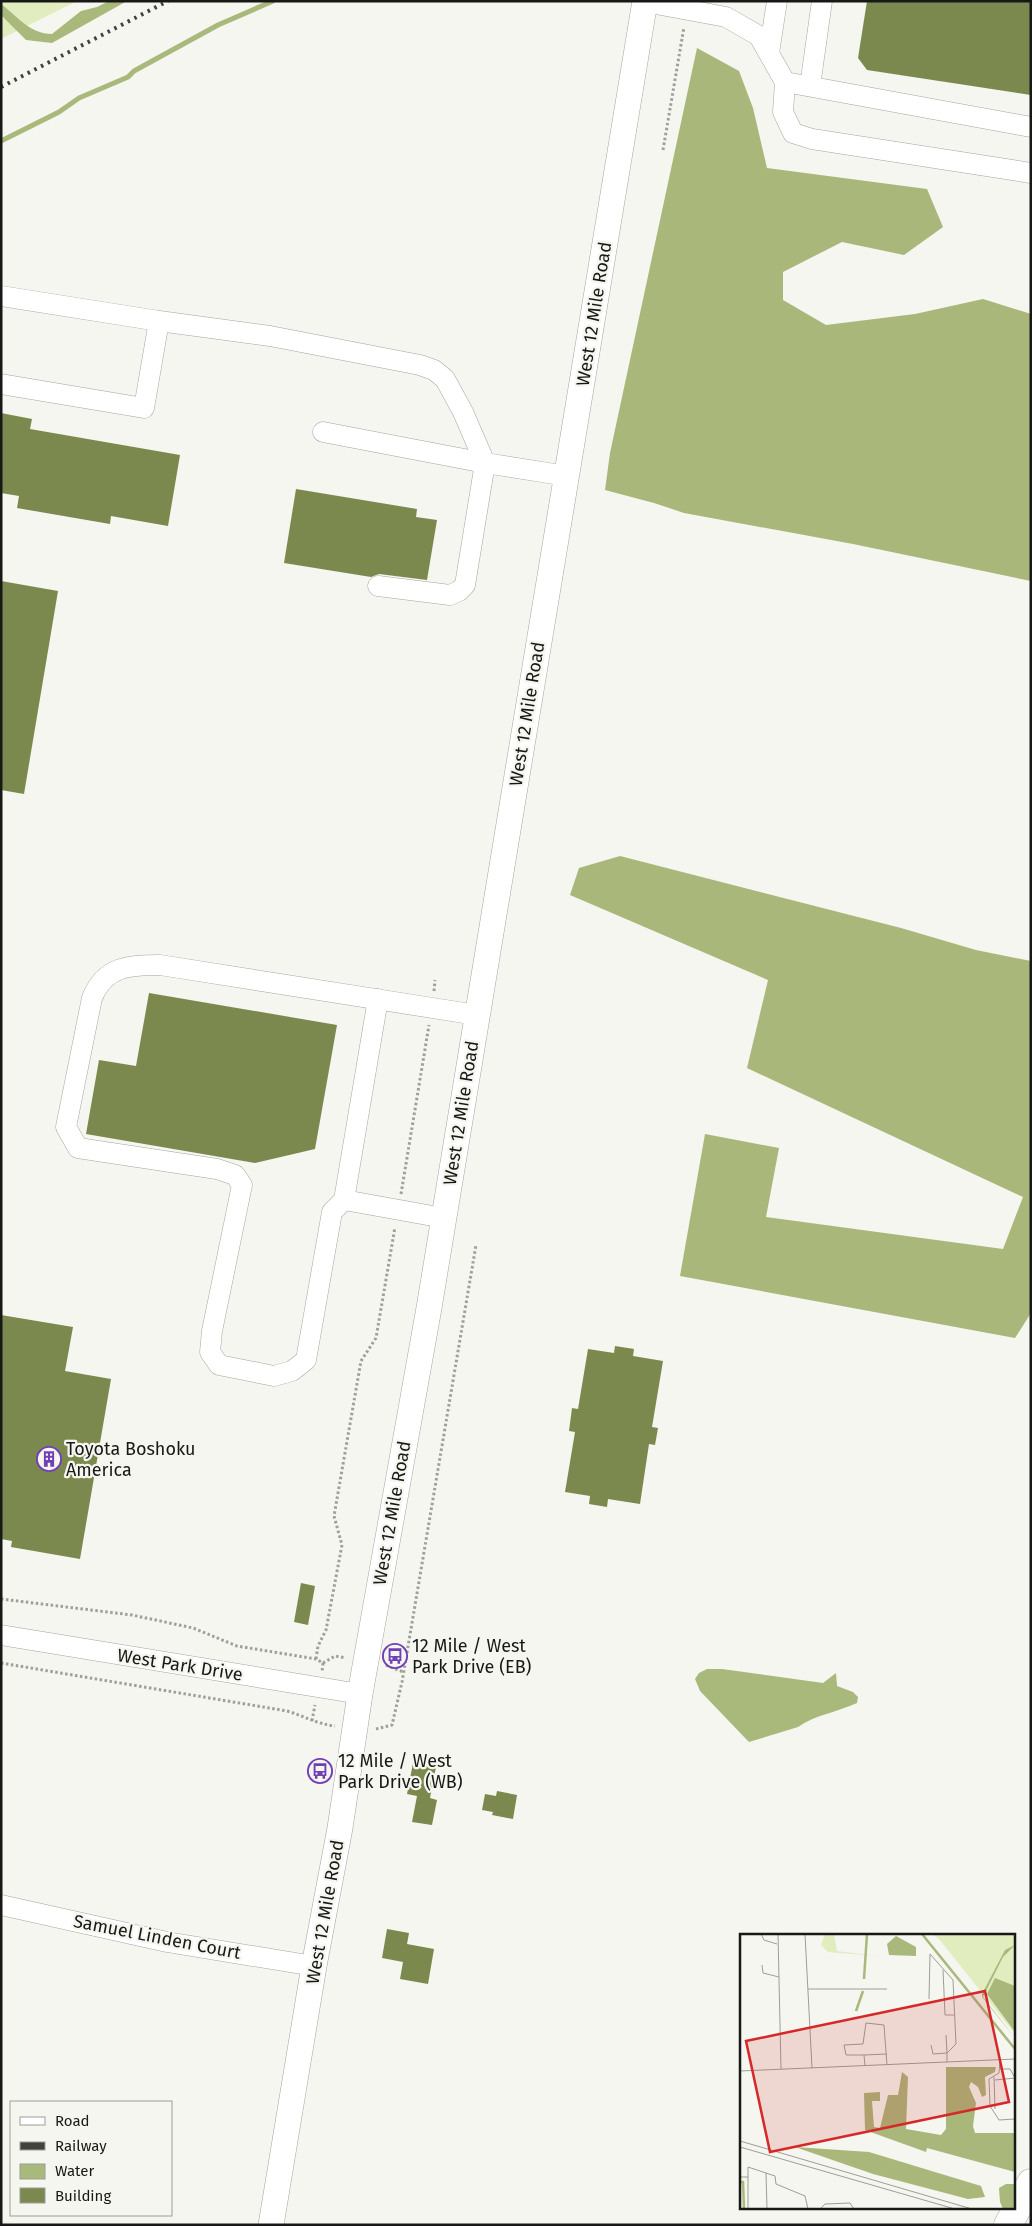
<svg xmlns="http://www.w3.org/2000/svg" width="1032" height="2226" font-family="'Fira Sans',sans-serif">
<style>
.green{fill:#e1edbf}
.forest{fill:#a9b77a}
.water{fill:#a9b87b}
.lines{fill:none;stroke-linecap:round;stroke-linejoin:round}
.stream{stroke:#a9b87b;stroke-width:5}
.building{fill:#7c894e}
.minor-casing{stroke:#a4a69f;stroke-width:21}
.major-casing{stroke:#a4a69f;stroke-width:26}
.highway-casing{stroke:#a4a69f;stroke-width:29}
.path{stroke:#9ea09a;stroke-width:3;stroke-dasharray:2.5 2.5;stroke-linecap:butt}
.minor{stroke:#fff;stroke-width:20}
.major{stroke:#fff;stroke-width:25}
.highway{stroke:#fff;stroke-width:28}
.rail{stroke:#41423e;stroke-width:4;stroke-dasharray:2.5 5;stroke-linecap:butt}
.labels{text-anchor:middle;stroke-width:4.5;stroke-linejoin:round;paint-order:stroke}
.street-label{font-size:18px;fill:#181916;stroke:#f4f6ef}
.poi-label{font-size:18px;fill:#181916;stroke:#f4f6ef;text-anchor:start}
.inset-river{fill:none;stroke:#a9b87b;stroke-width:2.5}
.inset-road{fill:none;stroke:#9c9e98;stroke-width:1}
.view{fill:#d62828;fill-opacity:0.15;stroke:#d62828;stroke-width:2.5}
.inset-edge{fill:none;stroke:#181916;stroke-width:2.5}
</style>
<rect width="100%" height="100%" fill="#f4f6ef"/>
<polygon class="green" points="1,1 77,1 1,39"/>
<g class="forest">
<polygon points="697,48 739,71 753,108 767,168 927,189 943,227 904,255 842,242 783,272 783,300 826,325 915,314 983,299 1031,314 1031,581 853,544 684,513 654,503 605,490 610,453"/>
<polygon points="620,856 901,928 976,950 1031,961 1031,1313 1015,1338 680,1276 705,1134 779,1148 766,1217 1003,1249 1023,1197 747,1068 768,980 570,895 579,868"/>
</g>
<g class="water">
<path d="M109 1H127L52 43 26 40 1 15V4C17 16 30 34 52 34L81 11 97 7Z"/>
<path d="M707 1669H722L823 1683 836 1673 837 1686 853 1692 858 1697 857 1703C838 1712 814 1715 798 1727L749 1742 700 1691 695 1679 699 1673Z"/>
</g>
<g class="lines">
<polyline class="stream" points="1,141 59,112 79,98 128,77 134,71 218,25 273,1"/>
</g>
<g class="building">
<polygon points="867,1 1031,1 1031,95 867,70 858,58"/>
<polygon points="1,413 32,419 30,429 180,455 168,526 111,516 110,524 17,508 19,496 1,493"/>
<polygon points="296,489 417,509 416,517 437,520 427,580 379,574 371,577 284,563"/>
<polygon points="1,581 58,591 24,794 1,790"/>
<polygon points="149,993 337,1025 315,1149 255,1163 86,1134 99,1060 136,1066"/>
<polygon points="1,1315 73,1327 65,1371 111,1379 80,1559 11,1547 12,1541 1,1539"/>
<polygon points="615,1346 634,1349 633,1356 663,1361 652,1427 658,1428 655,1445 649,1444 640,1504 608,1499 607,1507 589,1504 590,1496 565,1492 575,1432 569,1431 572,1408 578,1409 588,1349 614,1353"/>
<polygon points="301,1583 315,1586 308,1625 294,1622"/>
<polygon points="413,1763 436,1767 430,1798 437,1800 432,1825 412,1822 417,1796 407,1794"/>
<polygon points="497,1791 517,1795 513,1819 492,1815 493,1812 482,1810 485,1794 496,1796"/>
<polygon points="387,1929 409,1933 407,1944 434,1949 428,1984 400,1979 403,1962 382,1958"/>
</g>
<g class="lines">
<defs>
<g id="minor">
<polyline points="645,2 726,17 759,36 785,82 783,112 793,133 812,139 1031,173"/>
<polyline points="769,53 777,1"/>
<polyline points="785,82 1031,127"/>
<polyline points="810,86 822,1"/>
<polyline points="1,296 159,321 270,336 420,365 434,370 445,379 463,412 485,463 567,476"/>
<polyline points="1,384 144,408 159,321"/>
<polyline points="323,432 485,463 465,585 459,591 450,595 378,586"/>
<polyline points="344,1200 378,999"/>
<path d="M444 1218 344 1200 332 1212 306 1360 292 1371 274 1376 219 1365 210 1352 212 1331 242 1185 235 1175 217 1169 78 1148 66 1127 92 998C105 966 129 965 160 965L477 1015"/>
<polyline points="1,1635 360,1694"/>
<polyline points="1,1905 167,1942 314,1966"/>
</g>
<polyline id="major" points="271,2225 314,1966 340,1828 360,1694 429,1308 645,1"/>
<polyline id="highway" points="1008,2225 1031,2183"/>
</defs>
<use href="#minor" class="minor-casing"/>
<use href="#major" class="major-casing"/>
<use href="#highway" class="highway-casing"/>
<g class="path">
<polyline points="663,150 684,27"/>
<polyline points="434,991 435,980"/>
<polyline points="401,1194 429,1025"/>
<polyline points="1,1599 132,1615 193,1628 237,1646 316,1659 323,1663 322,1672"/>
<polyline points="316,1659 318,1646 326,1630 342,1545 334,1516 361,1361 376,1338 395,1227"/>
<path d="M1 1663 287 1711C304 1716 317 1724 335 1726"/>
<polyline points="323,1663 335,1656 346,1658"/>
<polyline points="386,1665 403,1672"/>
<polyline points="312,1721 315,1705"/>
<polyline points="376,1729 392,1725 402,1682 476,1245"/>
</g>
<use href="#minor" class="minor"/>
<use href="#major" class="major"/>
<use href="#highway" class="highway"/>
<polyline class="rail" points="1,87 168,1"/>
</g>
<defs>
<symbol id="building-ring" viewBox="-11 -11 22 22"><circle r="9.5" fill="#f4f6ef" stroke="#713fb6" stroke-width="1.5"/><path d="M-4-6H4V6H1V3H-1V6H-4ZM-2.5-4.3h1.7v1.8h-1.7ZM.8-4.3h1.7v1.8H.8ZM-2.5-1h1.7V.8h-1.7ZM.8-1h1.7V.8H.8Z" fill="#713fb6"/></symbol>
<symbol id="bus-ring" viewBox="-11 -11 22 22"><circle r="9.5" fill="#f4f6ef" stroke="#713fb6" stroke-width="1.5"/><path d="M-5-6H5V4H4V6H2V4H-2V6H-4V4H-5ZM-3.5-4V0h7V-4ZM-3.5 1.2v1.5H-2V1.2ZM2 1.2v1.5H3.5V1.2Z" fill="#713fb6"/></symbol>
</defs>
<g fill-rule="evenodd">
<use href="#building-ring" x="35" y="1445" width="28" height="28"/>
<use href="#bus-ring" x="381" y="1642" width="28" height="28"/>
<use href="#bus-ring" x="306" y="1757" width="28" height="28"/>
</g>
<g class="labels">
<g class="street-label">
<text transform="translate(594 314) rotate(-81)" y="6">West 12 Mile Road</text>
<text transform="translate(527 714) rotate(-81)" y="6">West 12 Mile Road</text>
<text transform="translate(461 1113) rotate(-81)" y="6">West 12 Mile Road</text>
<text transform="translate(392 1513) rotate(-80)" y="6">West 12 Mile Road</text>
<text transform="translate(180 1665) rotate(9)" y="6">West Park Drive</text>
<text transform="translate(325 1912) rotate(-80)" y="6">West 12 Mile Road</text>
<text transform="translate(157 1937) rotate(11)" y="6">Samuel Linden Court</text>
</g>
<g class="poi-label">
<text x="66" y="1455">Toyota Boshoku<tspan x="66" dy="21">America</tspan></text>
<text x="412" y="1652">12 Mile / West<tspan x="412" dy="21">Park Drive (EB)</tspan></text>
<text x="338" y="1767">12 Mile / West<tspan x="338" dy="21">Park Drive (WB)</tspan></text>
</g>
</g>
<g transform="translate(740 1934)">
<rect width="275" height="275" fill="#f4f6ef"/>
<path d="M85 0H94L97 17 138 22 88 18 81 11ZM192 0H275V100L199 5Z" fill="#e1edbf"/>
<path d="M255 44 275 52V98L247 60ZM206 133H256L255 138 245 143 246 161 242 163 238 153 231 148 229 153 236 169 233 192 235 199H275V238L187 214 186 218 125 196 124 159 140 158V167H132L134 193 140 194 148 161H158L162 138 168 143 166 195 201 201 206 195ZM55 213 129 218 241 252 245 263 228 265 133 240Z" fill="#a9b77a"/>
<path d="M156 2 176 13V22L149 21 147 10ZM275 11 263 23 243 63 275 104 242 63V60L265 16ZM266 250H275V275H263L260 268 259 254Z" fill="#a9b87b"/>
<path class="inset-river" d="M182 0 275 115M124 45 127 0M116 77 123 57M258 200 268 205 275 203M0 248H3L4 275"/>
<path class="inset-road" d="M21 0 24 6 37 10M38 0 41 135M65 0 72 134M22 31 23 39 39 43M203 36 205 81H214M68 55H147M189 65 190 20 213 46 216 110 207 119V128M191 111 193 120 207 119 206 101M124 121 147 120M260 126 259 139 249 145 250 172 259 186 275 185M125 132 124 121H106L104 111 123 110 126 89 144 91 147 131M260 135H270L275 144M0 137 275 125M254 143 255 175M255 146 275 144M0 207 232 275M0 213 215 275M26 239 27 275M0 243H8V275M8 243V233L35 242 36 250 65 262 68 275M80 275 85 270 110 269 114 275"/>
<path class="view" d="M245 57 269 168 30 218 6 107Z"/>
<rect width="275" height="275" class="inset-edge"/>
</g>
<rect width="1032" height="2226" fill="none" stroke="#181916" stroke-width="5"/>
<rect x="10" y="2101" width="162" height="115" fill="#f4f6ef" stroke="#9c9e98"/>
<rect x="20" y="2117" width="25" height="8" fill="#ffffff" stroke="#9c9e98"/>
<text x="55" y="2126" font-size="15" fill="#181916">Road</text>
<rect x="20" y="2142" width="25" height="8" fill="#41423e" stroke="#9c9e98"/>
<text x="55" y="2151" font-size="15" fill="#181916">Railway</text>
<rect x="20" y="2164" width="25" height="15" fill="#a9b87b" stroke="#9c9e98"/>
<text x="55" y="2176" font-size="15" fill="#181916">Water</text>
<rect x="20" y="2188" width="25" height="15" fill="#7c894e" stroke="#9c9e98"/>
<text x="55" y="2201" font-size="15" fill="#181916">Building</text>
</svg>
